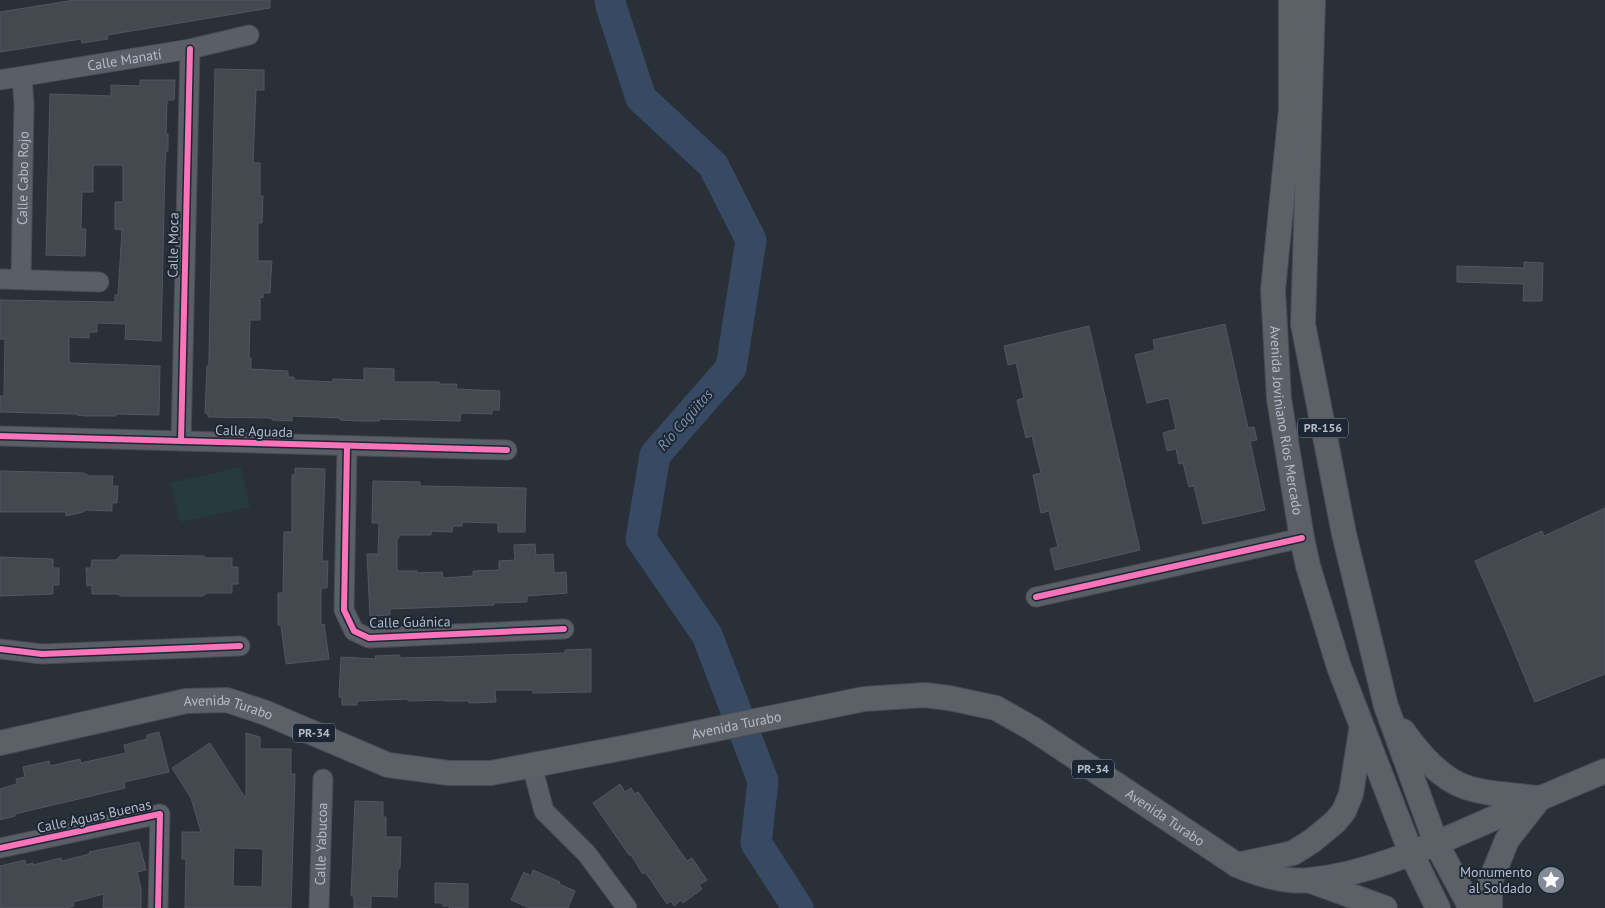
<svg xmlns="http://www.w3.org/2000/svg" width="1605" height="908" font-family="'PT Sans',sans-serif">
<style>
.green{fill:#273a3e}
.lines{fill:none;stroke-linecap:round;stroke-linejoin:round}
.river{stroke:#384963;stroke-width:31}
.building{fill:#444950;stroke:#52575f;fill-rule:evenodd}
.minor-casing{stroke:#484c53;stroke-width:21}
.major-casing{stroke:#484c55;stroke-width:26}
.minor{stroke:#5a5e66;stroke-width:19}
.major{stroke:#5c6168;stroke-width:24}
.cycleway-casing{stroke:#1d2633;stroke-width:9}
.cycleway{stroke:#fb73b8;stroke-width:6}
.labels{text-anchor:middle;stroke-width:4;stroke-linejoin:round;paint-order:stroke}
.shield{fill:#1d2633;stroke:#878f9c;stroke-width:1}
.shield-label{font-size:12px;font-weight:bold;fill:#b4bcc9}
.street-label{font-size:14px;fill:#b4bcc9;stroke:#1d2633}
.poi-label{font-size:14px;fill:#b4bcc9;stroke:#1d2633;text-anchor:end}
.water-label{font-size:15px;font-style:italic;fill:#7c92b1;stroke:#1d2633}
</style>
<rect width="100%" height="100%" fill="#2a3038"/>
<polygon class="green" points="241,467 250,507 180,522 171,483"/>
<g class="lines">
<polyline class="river" points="610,0 611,6 641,98 713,165 751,240 731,368 655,455 641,539 707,635 763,781 756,843 798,908"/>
</g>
<g class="building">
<polygon points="75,0 270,0 270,8 107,35 108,39 82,43 81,39 0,52 0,12"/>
<polygon points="215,69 264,70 264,90 256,90 253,163 260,163 260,196 263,196 262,223 258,223 258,261 272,261 271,274 270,293 263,293 263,298 260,297 260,320 250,320 249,358 251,358 251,369 288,371 288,377 294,377 294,380 333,382 333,379 364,380 364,368 394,369 394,382 439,382 439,384 457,384 456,389 500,391 499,410 492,410 492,414 461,413 460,421 379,419 379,421 360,421 340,420 340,418 292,416 292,421 272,420 272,418 208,417 208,413 205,413 207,366 209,366 209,358"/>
<polygon points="140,80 175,80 174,100 167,100 166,134 168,134 168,151 166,151 165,166 161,341 125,339 126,324 97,323 97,332 89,332 89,338 69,337 69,363 160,366 159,415 116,414 116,416 86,416 77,415 77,414 0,412 0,396 4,396 5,339 0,339 0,300 115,302 115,295 118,295 122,230 115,229 115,202 123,202 123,165 93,165 93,192 82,192 81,229 86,229 85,256 46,255 50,94 111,96 111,85 140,86"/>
<polygon points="1524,262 1543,263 1542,301 1523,301 1524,284 1457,282 1457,266 1524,268"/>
<polygon points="1225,324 1248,428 1254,427 1257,440 1250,441 1265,510 1203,524 1194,486 1189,487 1183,463 1179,464 1176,449 1167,451 1163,433 1176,429 1169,398 1147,403 1135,355 1155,350 1153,340"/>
<polygon points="1089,326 1140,550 1055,570 1050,549 1058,547 1049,511 1041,513 1033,475 1041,473 1032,436 1026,438 1017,400 1024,398 1016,363 1008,365 1004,346"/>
<polygon points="295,468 325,469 322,561 328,561 327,588 321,588 321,625 324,624 329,659 286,664 281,625 278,625 278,593 283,593 284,532 292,532 292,475 295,475"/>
<polygon points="0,471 83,473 90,476 113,476 112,486 118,486 117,503 112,503 112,511 86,510 83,512 66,516 66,512 0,512"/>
<polygon points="373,481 420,482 420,486 526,488 525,532 498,532 498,523 462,522 462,526 453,526 452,532 431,531 431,535 399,535 399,538 397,538 397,571 417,571 417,573 442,572 443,578 473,576 473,571 499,570 499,561 515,560 514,545 535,544 536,555 553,554 554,573 566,572 567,593 527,596 527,602 494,603 494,605 390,609 390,615 370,616 367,554 378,554 379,523 372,523"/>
<polygon points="1605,508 1605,674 1535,702 1506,632 1475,561 1542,531 1544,536"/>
<polygon points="121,555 204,556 205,558 232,558 232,567 238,567 238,584 232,584 232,593 207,593 203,596 121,596 117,594 92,594 92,585 87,586 86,568 91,568 92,560 116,560"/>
<polygon points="0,557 53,559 53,568 59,568 59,585 53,585 53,594 0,596"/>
<polygon points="591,649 591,692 533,693 533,690 495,690 496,702 469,703 469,701 444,701 444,700 408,701 408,699 357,701 357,705 342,705 342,697 339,697 341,657 376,659 375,656 400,655 400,658 442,657 565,653 565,650"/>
<polygon points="159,732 169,772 124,782 125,788 15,814 15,816 0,820 0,789 17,784 16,779 25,777 23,767 49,761 50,766 80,759 81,763 126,753 124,745 147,739 147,735"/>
<path d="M246 733 260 737V749H291V774H295L291 908H185L186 859H182V832H201L191 798 172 768 210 743 246 799ZM234 848 263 849 262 887 233 886Z"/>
<polygon points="620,784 625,792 631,788 635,794 638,792 687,861 692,858 707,880 699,885 702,889 683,903 681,900 674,906 671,901 667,904 645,872 643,874 631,855 629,855 593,803"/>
<polygon points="355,801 383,802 383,817 386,817 386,837 401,837 400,868 398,868 397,897 371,896 371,908 354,908 354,896 351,896"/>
<polygon points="139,842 146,870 137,872 141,888 141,908 103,908 104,894 73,902 74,906 66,908 0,908 0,866 25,860 26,865 33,863 33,865 61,858 62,861 90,854 89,852"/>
<polygon points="533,870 560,882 559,884 575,891 568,908 530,908 511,900 524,872 531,876"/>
<polygon points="435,883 468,884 468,908 449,908 450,906 443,906 443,903 435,903"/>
</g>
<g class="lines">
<defs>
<g id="minor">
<path id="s1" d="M0 80 190 49 249 35"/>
<polyline points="0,279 99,282"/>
<path id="s2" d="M21 279 24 104 22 77"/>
<polyline points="0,436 507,450"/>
<polyline points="181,441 190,49"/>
<polyline points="347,447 344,610 354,631 369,638 564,629"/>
<polyline points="1036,597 1302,538"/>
<polyline points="0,649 42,654 240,646"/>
<polyline points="532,766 544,811 587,854 627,908"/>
<polyline points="0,848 160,814 158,908"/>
<path id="s3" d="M319 908 323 779"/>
</g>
<g id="major">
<path id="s4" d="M1291 0V109L1273 290 1279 399 1302 538 1308 566 1339 667 1411 853 1438 908"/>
<polyline points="1313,0 1303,324 1344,534 1386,706 1436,843 1471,908"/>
<path d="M1403 731C1417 751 1435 773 1458 784 1478 794 1515 795 1538 798"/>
<path id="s5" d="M0 743 186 701 227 700 266 713 388 765 449 773H491L628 747 864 699 925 695 949 698 996 708 1033 729 1237 865C1260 875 1285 883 1310 880 1368 874 1423 849 1476 826 1519 807 1562 789 1605 771"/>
<polyline points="1237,865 1293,853 1312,841 1335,822 1344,811 1351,794 1361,731"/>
<polyline points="1311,881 1385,908"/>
<polyline points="1490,908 1490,882 1507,840 1539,799"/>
</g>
</defs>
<use href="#minor" class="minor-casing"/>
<use href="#major" class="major-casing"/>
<use href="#minor" class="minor"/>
<use href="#major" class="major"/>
<defs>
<g id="cycleway">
<polyline points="0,436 507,450"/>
<polyline points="181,441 190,49"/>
<polyline points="347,447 344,610 354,631 369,638 564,629"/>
<polyline points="1036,597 1302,538"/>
<polyline points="0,649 42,654 240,646"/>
<polyline points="0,848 160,814 158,908"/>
</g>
</defs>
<use href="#cycleway" class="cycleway-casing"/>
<use href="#cycleway" class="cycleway"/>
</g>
<defs>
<symbol id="sight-disc" viewBox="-11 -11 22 22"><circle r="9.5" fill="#848b96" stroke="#1d2633"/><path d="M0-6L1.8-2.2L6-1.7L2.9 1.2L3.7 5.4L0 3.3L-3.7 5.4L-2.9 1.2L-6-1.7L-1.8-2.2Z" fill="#fff"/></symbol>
</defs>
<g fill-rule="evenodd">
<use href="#sight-disc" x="1535" y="864" width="32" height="32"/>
</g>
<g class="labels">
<g class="shield">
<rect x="1298" y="418.5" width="50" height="19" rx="4"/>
<rect x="293" y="723.5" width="42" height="19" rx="4"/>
<rect x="1072" y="759.5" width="42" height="19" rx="4"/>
</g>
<g class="shield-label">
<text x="1323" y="432">PR-156</text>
<text x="314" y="737">PR-34</text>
<text x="1093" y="773">PR-34</text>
</g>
<g class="street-label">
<text dy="5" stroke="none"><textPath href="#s1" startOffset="126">Calle Manatí</textPath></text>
<text dy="5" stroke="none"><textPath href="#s2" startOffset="101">Calle Cabo Rojo</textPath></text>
<text transform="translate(173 245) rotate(-89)" y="5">Calle Moca</text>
<text dy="5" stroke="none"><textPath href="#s4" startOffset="422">Avenida Joviniano Ríos Mercado</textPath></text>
<text transform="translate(254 431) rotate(2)" y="5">Calle Aguada</text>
<text transform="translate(410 622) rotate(-1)" y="5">Calle Guánica</text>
<text dy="5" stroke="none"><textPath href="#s5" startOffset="234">Avenida Turabo</textPath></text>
<text dy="5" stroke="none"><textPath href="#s5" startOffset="759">Avenida Turabo</textPath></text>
<text transform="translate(94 816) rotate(-12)" y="5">Calle Aguas Buenas</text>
<text dy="5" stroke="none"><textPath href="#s5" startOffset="1224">Avenida Turabo</textPath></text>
<text dy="5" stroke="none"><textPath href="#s3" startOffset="64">Calle Yabucoa</textPath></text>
</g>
<g class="poi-label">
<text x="1532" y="877">Monumento<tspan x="1532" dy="16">al Soldado</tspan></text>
</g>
<g class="water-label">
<text transform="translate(685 420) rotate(-49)" y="5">Río Cagüitas</text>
</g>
</g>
</svg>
